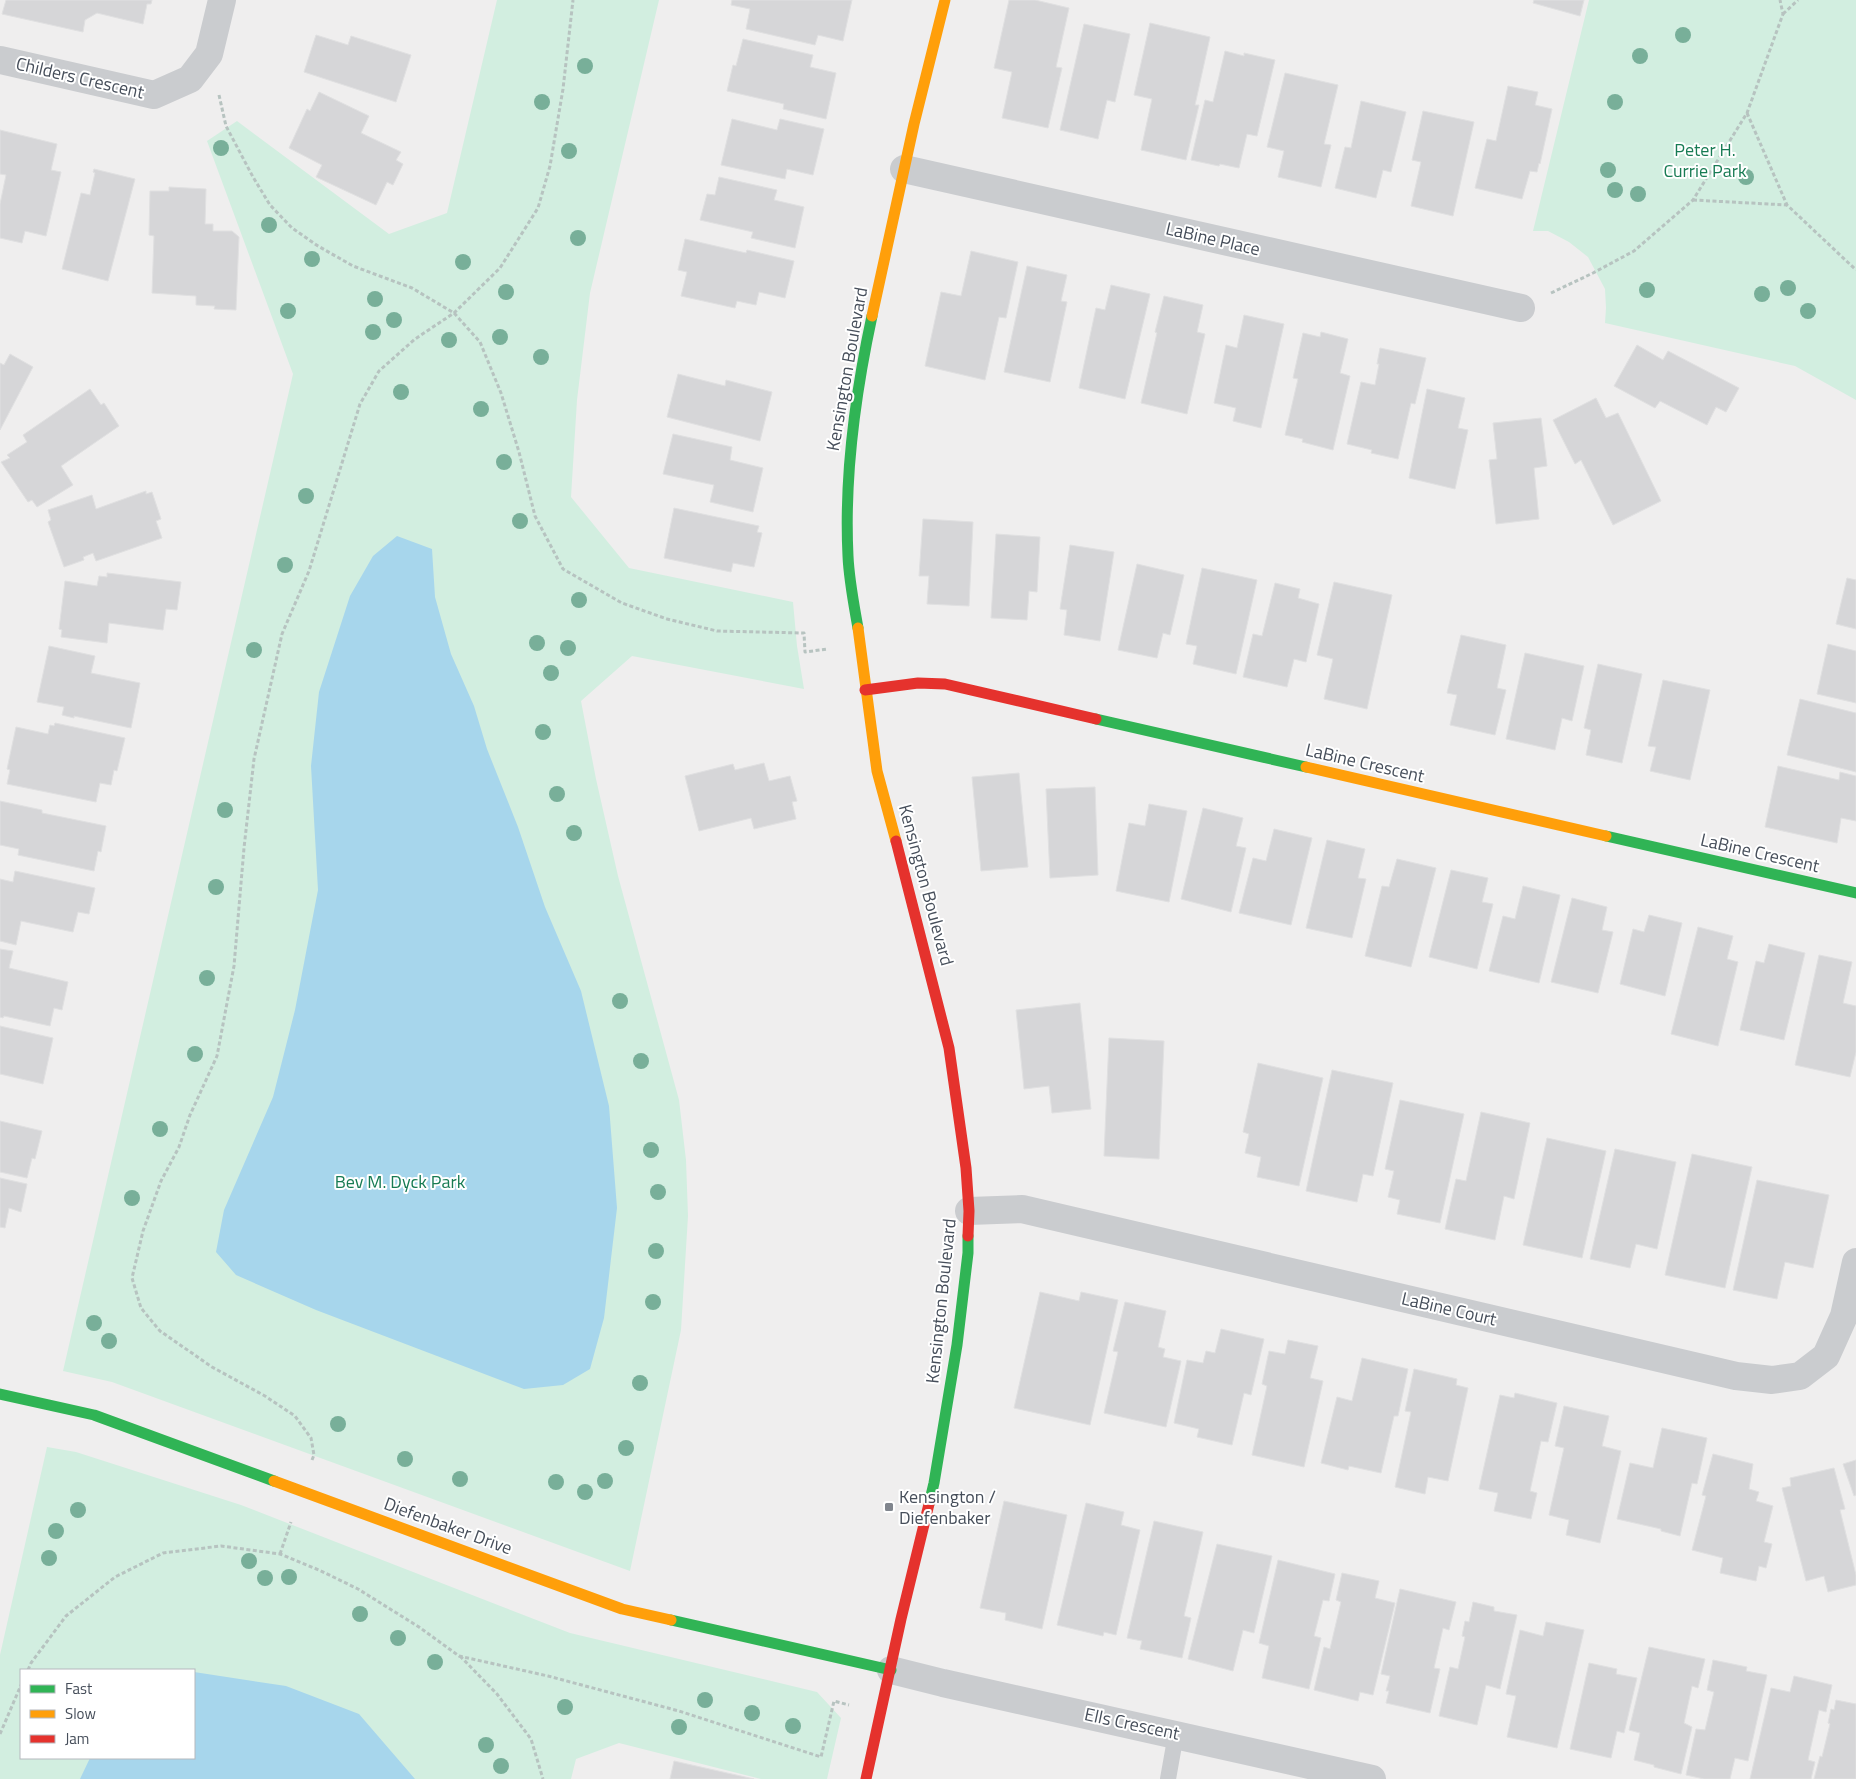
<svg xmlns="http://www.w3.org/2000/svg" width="1856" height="1779" font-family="'Titillium Web',sans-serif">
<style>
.green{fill:#d2eee0;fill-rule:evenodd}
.water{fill:#a7d6ec}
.building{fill:#d6d6d8;stroke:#e0e0e1}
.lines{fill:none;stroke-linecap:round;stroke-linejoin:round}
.path{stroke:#b7c3c0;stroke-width:3;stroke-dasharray:4 2.5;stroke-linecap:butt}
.lane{stroke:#cacccf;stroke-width:16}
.street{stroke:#cacccf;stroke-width:28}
.fast{stroke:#30b455;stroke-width:11}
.slow{stroke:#ff9f0a;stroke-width:11}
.jam{stroke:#e5322d;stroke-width:11}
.tree{fill:#78af99}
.poi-dot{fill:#81868e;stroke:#fff;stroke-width:2}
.labels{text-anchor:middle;stroke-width:4;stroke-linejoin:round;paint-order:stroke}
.street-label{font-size:18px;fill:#464e5a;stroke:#fff}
.park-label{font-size:18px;fill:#177b53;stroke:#fff}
.poi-label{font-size:18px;fill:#464e5a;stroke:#fff;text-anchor:start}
</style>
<rect width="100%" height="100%" fill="#efeeee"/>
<g class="green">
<polygon points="497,0 659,0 590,293 577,400 571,497 629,568 793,602 797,646 804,689 632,656 581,701 596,779 618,876 679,1100 686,1160 688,1216 681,1330 630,1571 112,1382 63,1371 293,374 207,141 237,121 389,234 447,213"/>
<polygon points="1589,0 1856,0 1856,400 1795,366 1605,323 1606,308 1605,289 1588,257 1569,242 1548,231 1533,231"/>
<path d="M47 1447 76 1452 241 1505 570 1633 817 1692 841 1718 827 1779H761L619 1743 576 1759 571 1779H0V1655ZM21 1670H194V1758H21Z"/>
</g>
<g class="water">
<polygon points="397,536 432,549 435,597 451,654 474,706 487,749 518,827 545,907 581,991 609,1106 617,1208 604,1318 590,1369 563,1385 524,1389 316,1310 236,1275 216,1252 224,1210 273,1097 295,1010 318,890 311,766 319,692 350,596 373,556"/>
<polygon points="194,1672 286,1686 359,1714 415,1779 80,1779 90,1758 194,1758"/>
</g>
<g class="building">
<polygon points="6,0 152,0 151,4 147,4 143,24 97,13 85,20 83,32 2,14"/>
<polygon points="732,0 852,0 843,41 818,35 815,45 746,29 750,9 731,5"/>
<polygon points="1009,0 1035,0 1069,8 1056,67 1062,68 1048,128 1002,118 1012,72 994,68"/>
<polygon points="1534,0 1584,0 1580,16 1533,3"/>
<polygon points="1150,23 1210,37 1195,105 1199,105 1186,160 1141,150 1152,99 1134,95"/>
<polygon points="1084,24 1130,34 1115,102 1107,100 1098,139 1060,130"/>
<polygon points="316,35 348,45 351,36 411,55 396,102 304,72"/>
<polygon points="743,39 813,55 810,67 836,73 826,119 783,109 784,104 727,91 733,65 736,66"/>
<polygon points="1225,51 1244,56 1244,53 1275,60 1257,136 1247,134 1239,168 1220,164 1219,166 1191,160 1205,100 1213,102"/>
<polygon points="1285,73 1338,85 1324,144 1331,145 1321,187 1278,177 1284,151 1267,147"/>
<polygon points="1508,86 1538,92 1535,105 1552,109 1540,164 1539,163 1537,172 1530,171 1522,199 1475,188 1487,139 1496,141"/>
<polygon points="319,92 369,116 361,133 401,152 396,160 403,164 393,185 387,182 376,205 316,177 322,165 289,148 307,109 310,111"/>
<polygon points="1361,101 1406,112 1391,172 1383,170 1376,198 1335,188 1345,147 1351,148"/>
<polygon points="1423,111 1474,122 1453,216 1411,206 1421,162 1412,160"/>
<polygon points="732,119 777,130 780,119 824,129 813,175 787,169 785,179 721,165"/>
<polygon points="0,130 57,144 51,170 61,172 46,236 25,231 22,243 0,238 0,204 6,175 0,174"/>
<polygon points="94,169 135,179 108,281 62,269 81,193 90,195 95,173 93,172"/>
<polygon points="719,177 777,190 774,200 804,207 795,248 751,238 753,232 700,220 707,194 715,195"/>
<polygon points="169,187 206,189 205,224 213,224 213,231 232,231 239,237 236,310 214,309 215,306 196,305 196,296 152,293 154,236 149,235 150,191 169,191"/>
<polygon points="685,239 746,253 747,250 794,261 785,298 759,292 756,305 737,301 735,308 681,296 687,272 678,270"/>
<polygon points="971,251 1018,262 1006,318 999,317 985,380 925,366 941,292 961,296"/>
<polygon points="1027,266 1067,275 1061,301 1067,302 1050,382 1004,372"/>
<polygon points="1111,285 1150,294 1125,399 1079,388 1096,308 1105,310"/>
<polygon points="1164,296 1203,305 1197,332 1205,334 1187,414 1141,403 1157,333 1155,332"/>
<polygon points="1244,315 1284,324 1261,428 1233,421 1236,408 1214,403 1226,345 1237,348"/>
<polygon points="1321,332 1348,339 1340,373 1350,376 1333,450 1302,442 1303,439 1285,435 1298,379 1293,378 1303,333 1320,337"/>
<polygon points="1637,345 1663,360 1668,351 1739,388 1726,412 1716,407 1707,425 1660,401 1655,408 1614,386"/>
<polygon points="1380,348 1426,358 1415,404 1411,403 1398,459 1371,453 1372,450 1347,444 1361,382 1375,385 1379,364 1377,364"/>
<polygon points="10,354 33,367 0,430 0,363 4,365"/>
<polygon points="678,374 725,386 726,380 772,392 760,441 667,417"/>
<polygon points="90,389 101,405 104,403 119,426 61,466 73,485 37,507 32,500 28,502 1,462 10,458 7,455 27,442 23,435"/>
<polygon points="1427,389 1465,398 1458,428 1468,430 1455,489 1409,478"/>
<polygon points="1596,398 1606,418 1618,413 1661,501 1613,525 1581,460 1575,464 1553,420"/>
<polygon points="1541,418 1547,466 1534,468 1539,519 1496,524 1489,460 1497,459 1493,423"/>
<polygon points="673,434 732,447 730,460 763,468 753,512 710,502 714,485 663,474"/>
<polygon points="146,491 146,494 152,492 161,519 156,521 162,538 96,561 93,553 83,557 84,560 64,567 48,522 51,520 48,510 92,495 96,509"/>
<polygon points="674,508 759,526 757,532 762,533 754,567 733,563 731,572 664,558"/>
<polygon points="923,519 973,522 969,606 927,604 929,576 919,576"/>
<polygon points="996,534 1040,537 1037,592 1029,591 1027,620 991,618"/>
<polygon points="1070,545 1114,552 1100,641 1064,635 1067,610 1060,609"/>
<polygon points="1137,564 1184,575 1170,635 1163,633 1157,658 1118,650"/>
<polygon points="1202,568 1257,580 1236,674 1193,664 1197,646 1186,644"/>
<polygon points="107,573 181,582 177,610 166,609 163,630 109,623 107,643 61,637 62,630 59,629 65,581 97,586 99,576 107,577"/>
<polygon points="1847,578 1856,580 1856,629 1836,624"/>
<polygon points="1334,582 1392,595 1367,709 1324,699 1333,659 1317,655"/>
<polygon points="1275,583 1300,589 1298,598 1319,604 1306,662 1294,659 1287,687 1243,677 1253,634 1262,636"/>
<polygon points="1461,635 1506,645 1497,688 1506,690 1495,735 1450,725 1457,695 1447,693"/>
<polygon points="1828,644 1856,651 1856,703 1817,694"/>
<polygon points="49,646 95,656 91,673 140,683 131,728 74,716 74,718 62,715 64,707 37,702"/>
<polygon points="1525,653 1584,666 1572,721 1562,718 1555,750 1506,739"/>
<polygon points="1598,664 1642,674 1622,763 1586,755 1591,730 1584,728"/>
<polygon points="1663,680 1710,690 1690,780 1650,771 1656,747 1648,746"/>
<polygon points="1800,699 1856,713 1856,772 1787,755"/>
<polygon points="55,723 125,738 117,771 114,770 111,785 100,783 96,802 7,784 10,770 7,769 16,727 48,734 50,725 54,726"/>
<polygon points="764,763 769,781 790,776 797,801 792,802 796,819 754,829 751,818 699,831 685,776 733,764 735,770"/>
<polygon points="1778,766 1839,780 1840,772 1856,776 1856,821 1841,818 1837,843 1765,827"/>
<polygon points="1019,773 1028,867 981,871 972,777"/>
<polygon points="1095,787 1098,875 1050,878 1046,789"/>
<polygon points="0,801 42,810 42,813 106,826 101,852 98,851 94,871 18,855 19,849 0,845"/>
<polygon points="1149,804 1187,811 1169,902 1116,891 1129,823 1145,826"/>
<polygon points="1203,808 1243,818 1236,846 1246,848 1231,912 1181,899"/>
<polygon points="1274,829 1312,838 1291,925 1239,913 1253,858 1266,861"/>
<polygon points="1327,840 1365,849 1358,878 1366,879 1352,938 1306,928"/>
<polygon points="1397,859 1436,868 1411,967 1365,956 1382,886 1389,887"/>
<polygon points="1451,870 1488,878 1482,902 1493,904 1477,969 1429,957"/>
<polygon points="15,871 95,888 89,914 78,912 73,932 21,921 16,945 0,941 0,879 13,882"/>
<polygon points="1523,886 1560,895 1539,983 1489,971 1503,916 1515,919"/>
<polygon points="1572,898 1607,907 1602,930 1613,932 1598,993 1551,982"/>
<polygon points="1649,915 1682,923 1665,996 1620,984 1633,929 1644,932"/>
<polygon points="1698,927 1733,936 1727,959 1738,962 1718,1046 1671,1034"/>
<polygon points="1769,944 1805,953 1784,1040 1740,1030 1756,961 1764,963"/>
<polygon points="0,949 13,951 9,968 68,982 62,1010 54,1008 50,1026 4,1016 3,1018 0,1017"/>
<polygon points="1819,955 1852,962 1843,1003 1856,1006 1856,1052 1850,1077 1795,1065"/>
<polygon points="1080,1003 1091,1109 1052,1113 1049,1086 1024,1089 1016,1010"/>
<polygon points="0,1026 53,1038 43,1084 0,1074"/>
<polygon points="1109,1038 1164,1041 1159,1159 1104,1156"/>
<polygon points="1258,1063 1323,1078 1299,1186 1257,1177 1261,1157 1245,1153 1249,1134 1243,1132"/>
<polygon points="1332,1070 1393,1083 1373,1176 1363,1174 1357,1202 1306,1191"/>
<polygon points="1400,1100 1464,1114 1440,1223 1397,1214 1400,1200 1388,1197 1394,1171 1385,1169"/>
<polygon points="1481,1112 1530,1123 1514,1199 1504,1196 1495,1240 1445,1229 1456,1179 1466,1181"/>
<polygon points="0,1121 42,1131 35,1159 32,1158 27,1178 0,1172"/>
<polygon points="1547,1138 1606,1151 1582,1258 1523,1245"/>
<polygon points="1615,1149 1676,1162 1657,1249 1636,1244 1630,1268 1590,1259"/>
<polygon points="1692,1154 1752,1167 1725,1288 1665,1275"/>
<polygon points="0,1178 27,1184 21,1212 9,1208 5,1228 0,1227"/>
<polygon points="1757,1180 1829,1195 1813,1268 1785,1262 1777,1299 1733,1290"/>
<polygon points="1040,1292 1079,1301 1081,1292 1118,1300 1090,1425 1014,1408"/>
<polygon points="1125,1302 1166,1311 1158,1347 1165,1349 1163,1357 1181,1361 1166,1427 1104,1413 1118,1352 1113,1351"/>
<polygon points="1221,1329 1264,1339 1251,1395 1244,1393 1232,1445 1197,1437 1199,1429 1174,1423 1187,1360 1203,1363 1206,1351 1215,1353"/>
<polygon points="1288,1340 1318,1346 1310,1378 1323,1381 1304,1467 1252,1455 1267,1386 1262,1384 1269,1351 1285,1354"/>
<polygon points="1362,1358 1408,1369 1398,1416 1394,1416 1381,1473 1349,1466 1348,1470 1321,1463 1337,1397 1352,1401"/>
<polygon points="1414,1369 1457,1379 1456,1385 1468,1388 1448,1481 1428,1477 1425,1494 1395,1487 1411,1412 1405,1411"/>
<polygon points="1515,1393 1557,1403 1548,1442 1541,1441 1530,1491 1537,1493 1531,1519 1494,1511 1498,1493 1479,1489 1500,1395 1514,1398"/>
<polygon points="1564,1406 1609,1416 1602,1446 1621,1451 1600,1543 1566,1535 1569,1520 1549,1515 1564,1448 1555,1446"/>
<polygon points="1662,1428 1707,1438 1697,1484 1692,1483 1680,1536 1661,1531 1661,1529 1617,1519 1630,1463 1653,1468"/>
<polygon points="1713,1454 1753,1464 1749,1489 1759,1492 1756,1501 1773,1506 1764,1542 1772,1544 1766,1568 1759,1566 1756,1581 1720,1573 1723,1558 1692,1550 1706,1496 1702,1495"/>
<polygon points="1856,1460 1856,1495 1854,1496 1843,1464"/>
<polygon points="1834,1468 1845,1509 1840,1510 1856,1575 1856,1585 1828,1592 1824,1576 1806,1581 1782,1488 1791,1486 1790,1478"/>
<polygon points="1004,1501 1067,1515 1042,1629 1005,1620 1006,1613 980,1608"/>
<polygon points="1086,1503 1124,1512 1121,1525 1140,1530 1116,1635 1104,1632 1103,1636 1057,1625"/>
<polygon points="1154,1521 1203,1532 1184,1616 1191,1618 1182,1658 1140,1649 1142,1641 1127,1638"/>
<polygon points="1217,1544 1272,1556 1254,1633 1243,1630 1233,1671 1188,1659"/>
<polygon points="1278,1560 1335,1574 1329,1601 1323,1600 1314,1636 1321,1638 1309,1689 1262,1678 1269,1646 1259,1643"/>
<polygon points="1342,1573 1379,1581 1375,1598 1395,1603 1373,1695 1360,1692 1358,1701 1314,1690 1324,1647 1330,1649 1341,1602 1336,1600"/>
<polygon points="1400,1589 1456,1602 1449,1630 1443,1628 1434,1668 1440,1669 1430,1713 1386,1703 1389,1691 1386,1691 1390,1676 1381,1674"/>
<polygon points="1473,1602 1494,1607 1494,1611 1517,1615 1500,1689 1486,1685 1477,1725 1439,1716 1450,1667 1458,1669 1465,1637 1462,1636 1465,1621 1469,1622"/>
<polygon points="1546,1622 1584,1630 1557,1748 1507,1737 1516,1696 1506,1694 1520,1630 1543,1636"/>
<polygon points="1649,1647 1705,1659 1698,1688 1692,1686 1684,1723 1692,1727 1681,1774 1654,1767 1654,1765 1634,1760 1640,1733 1629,1730"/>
<polygon points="1713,1660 1747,1667 1746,1671 1767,1675 1748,1761 1735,1758 1730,1779 1704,1779 1686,1775 1696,1729 1705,1730 1714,1692 1707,1690"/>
<polygon points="1589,1663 1617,1669 1616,1674 1637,1678 1624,1733 1617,1731 1611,1758 1570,1749"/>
<polygon points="1794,1676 1832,1685 1826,1712 1819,1710 1808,1760 1815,1762 1811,1779 1750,1779 1771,1688 1790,1692"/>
<polygon points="1836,1700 1856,1704 1856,1779 1814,1779 1820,1756 1822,1757 1830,1724 1828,1723 1831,1709 1834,1710"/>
<polygon points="674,1761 754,1779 670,1779"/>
</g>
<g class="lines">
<g class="path">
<polyline points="1783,14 1798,0"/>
<polyline points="219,95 226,126 253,177 270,205 292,228 318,246 353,266 412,288 454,313 480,342 501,393 519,452 535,516 563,569 622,603 667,619 717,631 804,633 805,652 827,649"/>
<polyline points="1747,113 1787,205 1856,270"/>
<polyline points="1693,200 1787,205"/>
<polyline points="1551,293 1593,273 1634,251 1693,200 1747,113 1783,14 1780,0"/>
<polyline points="312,1460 314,1455 311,1438 295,1416 265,1396 212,1367 160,1331 141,1308 132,1278 143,1231 161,1181 179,1147 190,1115 217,1056 234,966 244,848 254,759 282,634 309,571 360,404 379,371 415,339 454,313 500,268 538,208 550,166 563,89 573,0"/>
<polyline points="280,1554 291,1522"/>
<polyline points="460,1656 497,1694 531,1739 543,1779"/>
<polyline points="28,1670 31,1663 66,1616 115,1577 163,1553 221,1546 280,1554 319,1570 358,1589 419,1627 459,1656 548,1676 679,1711 821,1757 834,1701 849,1705"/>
<polyline points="0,1734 21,1685"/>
</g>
<polyline class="lane" points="1168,1779 1176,1734"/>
<g class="street">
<polyline points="0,60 154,95 190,79 209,54 222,0"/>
<polyline points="904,169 1521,308"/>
<polyline points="969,1211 1022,1209 1736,1376 1772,1380 1800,1376 1826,1356 1844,1316 1856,1262"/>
<polyline points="891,1670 943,1683 1372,1779"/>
</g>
<g class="fast">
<path d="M858 628C854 605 849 580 848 556 844 476 855 395 872 316"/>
<polyline points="1096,719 1306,767"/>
<polyline points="1606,836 1856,893"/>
<polyline points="0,1394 94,1415 274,1481"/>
<polyline points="929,1504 934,1483 957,1345 968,1253 968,1236"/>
<polyline points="671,1620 891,1670"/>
</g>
<g class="slow">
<polyline points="872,316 914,124 945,0"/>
<polyline points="858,628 877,771 896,841"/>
<polyline points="1306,767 1606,836"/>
<polyline points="274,1481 622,1609 671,1620"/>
</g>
<g class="jam">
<polyline points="865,690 918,683 945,684 1096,719"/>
<polyline points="896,841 949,1048 966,1168 969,1211 968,1236"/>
<polyline points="866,1779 901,1619 929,1504"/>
</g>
</g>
<g class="tree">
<circle cx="1683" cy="35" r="8"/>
<circle cx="1640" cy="56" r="8"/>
<circle cx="585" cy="66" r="8"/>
<circle cx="542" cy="102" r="8"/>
<circle cx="1615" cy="102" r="8"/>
<circle cx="221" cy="148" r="8"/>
<circle cx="569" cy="151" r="8"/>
<circle cx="1608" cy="170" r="8"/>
<circle cx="1746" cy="177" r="8"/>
<circle cx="1615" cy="190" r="8"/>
<circle cx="1638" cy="194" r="8"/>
<circle cx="269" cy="225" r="8"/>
<circle cx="578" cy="238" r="8"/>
<circle cx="312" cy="259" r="8"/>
<circle cx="463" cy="262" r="8"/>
<circle cx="1788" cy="288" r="8"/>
<circle cx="1647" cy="290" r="8"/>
<circle cx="506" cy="292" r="8"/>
<circle cx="1762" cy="294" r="8"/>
<circle cx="375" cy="299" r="8"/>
<circle cx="288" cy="311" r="8"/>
<circle cx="1808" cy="311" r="8"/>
<circle cx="394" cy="320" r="8"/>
<circle cx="373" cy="332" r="8"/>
<circle cx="500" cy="337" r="8"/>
<circle cx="449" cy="340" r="8"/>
<circle cx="541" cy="357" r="8"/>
<circle cx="401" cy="392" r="8"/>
<circle cx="481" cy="409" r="8"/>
<circle cx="504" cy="462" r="8"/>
<circle cx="306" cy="496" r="8"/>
<circle cx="520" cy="521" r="8"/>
<circle cx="285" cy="565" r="8"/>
<circle cx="579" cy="600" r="8"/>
<circle cx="537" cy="643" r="8"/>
<circle cx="568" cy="648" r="8"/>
<circle cx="254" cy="650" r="8"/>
<circle cx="551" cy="673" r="8"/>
<circle cx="543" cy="732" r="8"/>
<circle cx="557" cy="794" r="8"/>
<circle cx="225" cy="810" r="8"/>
<circle cx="574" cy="833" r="8"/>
<circle cx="216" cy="887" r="8"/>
<circle cx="207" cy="978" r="8"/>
<circle cx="620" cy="1001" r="8"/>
<circle cx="195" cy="1054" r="8"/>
<circle cx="641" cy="1061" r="8"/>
<circle cx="160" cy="1129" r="8"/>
<circle cx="651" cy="1150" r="8"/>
<circle cx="658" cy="1192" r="8"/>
<circle cx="132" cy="1198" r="8"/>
<circle cx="656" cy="1251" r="8"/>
<circle cx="653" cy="1302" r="8"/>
<circle cx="94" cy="1323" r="8"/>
<circle cx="109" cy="1341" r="8"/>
<circle cx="640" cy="1383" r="8"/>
<circle cx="338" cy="1424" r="8"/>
<circle cx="626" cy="1448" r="8"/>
<circle cx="405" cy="1459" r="8"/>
<circle cx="460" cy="1479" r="8"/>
<circle cx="605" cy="1481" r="8"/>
<circle cx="556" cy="1482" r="8"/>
<circle cx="585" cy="1492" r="8"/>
<circle cx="78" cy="1510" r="8"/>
<circle cx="56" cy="1531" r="8"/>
<circle cx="49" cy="1558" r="8"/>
<circle cx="249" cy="1561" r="8"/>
<circle cx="289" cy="1577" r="8"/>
<circle cx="265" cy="1578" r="8"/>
<circle cx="360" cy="1614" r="8"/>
<circle cx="398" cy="1638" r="8"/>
<circle cx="435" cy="1662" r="8"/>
<circle cx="705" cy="1700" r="8"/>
<circle cx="565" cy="1707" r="8"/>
<circle cx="752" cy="1713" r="8"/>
<circle cx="793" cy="1726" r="8"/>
<circle cx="679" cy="1727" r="8"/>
<circle cx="486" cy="1745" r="8"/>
<circle cx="501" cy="1766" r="8"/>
</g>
<rect class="poi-dot" x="884" y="1502" width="10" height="10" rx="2.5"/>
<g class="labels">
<g class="street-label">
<text transform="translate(80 78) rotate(13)" y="6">Childers Crescent</text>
<text transform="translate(1213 239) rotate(13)" y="6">LaBine Place</text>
<text transform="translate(847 369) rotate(-80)" y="6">Kensington Boulevard</text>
<text transform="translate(1365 763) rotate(13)" y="6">LaBine Crescent</text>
<text transform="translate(1760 853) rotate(13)" y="6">LaBine Crescent</text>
<text transform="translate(926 885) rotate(75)" y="6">Kensington Boulevard</text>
<text transform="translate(941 1301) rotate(-84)" y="6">Kensington Boulevard</text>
<text transform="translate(1449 1309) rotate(13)" y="6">LaBine Court</text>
<text transform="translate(448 1526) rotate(20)" y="6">Diefenbaker Drive</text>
<text transform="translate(1132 1724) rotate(12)" y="6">Ells Crescent</text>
</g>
<g class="park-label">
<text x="1705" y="156">Peter H.<tspan x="1705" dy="21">Currie Park</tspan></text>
<text x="400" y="1188">Bev M. Dyck Park</text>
</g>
<g class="poi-label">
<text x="899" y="1503">Kensington /<tspan x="899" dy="21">Diefenbaker</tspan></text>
</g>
</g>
<rect x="20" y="1669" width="175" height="90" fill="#ffffff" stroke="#b5b8bd"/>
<rect x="30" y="1685" width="25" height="8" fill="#30b455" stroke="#b5b8bd"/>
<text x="65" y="1694" font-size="15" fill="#464e5a">Fast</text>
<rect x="30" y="1710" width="25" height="8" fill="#ff9f0a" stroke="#b5b8bd"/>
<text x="65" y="1719" font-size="15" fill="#464e5a">Slow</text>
<rect x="30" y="1735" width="25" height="8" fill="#e5322d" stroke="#b5b8bd"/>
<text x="65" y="1744" font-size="15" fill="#464e5a">Jam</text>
</svg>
